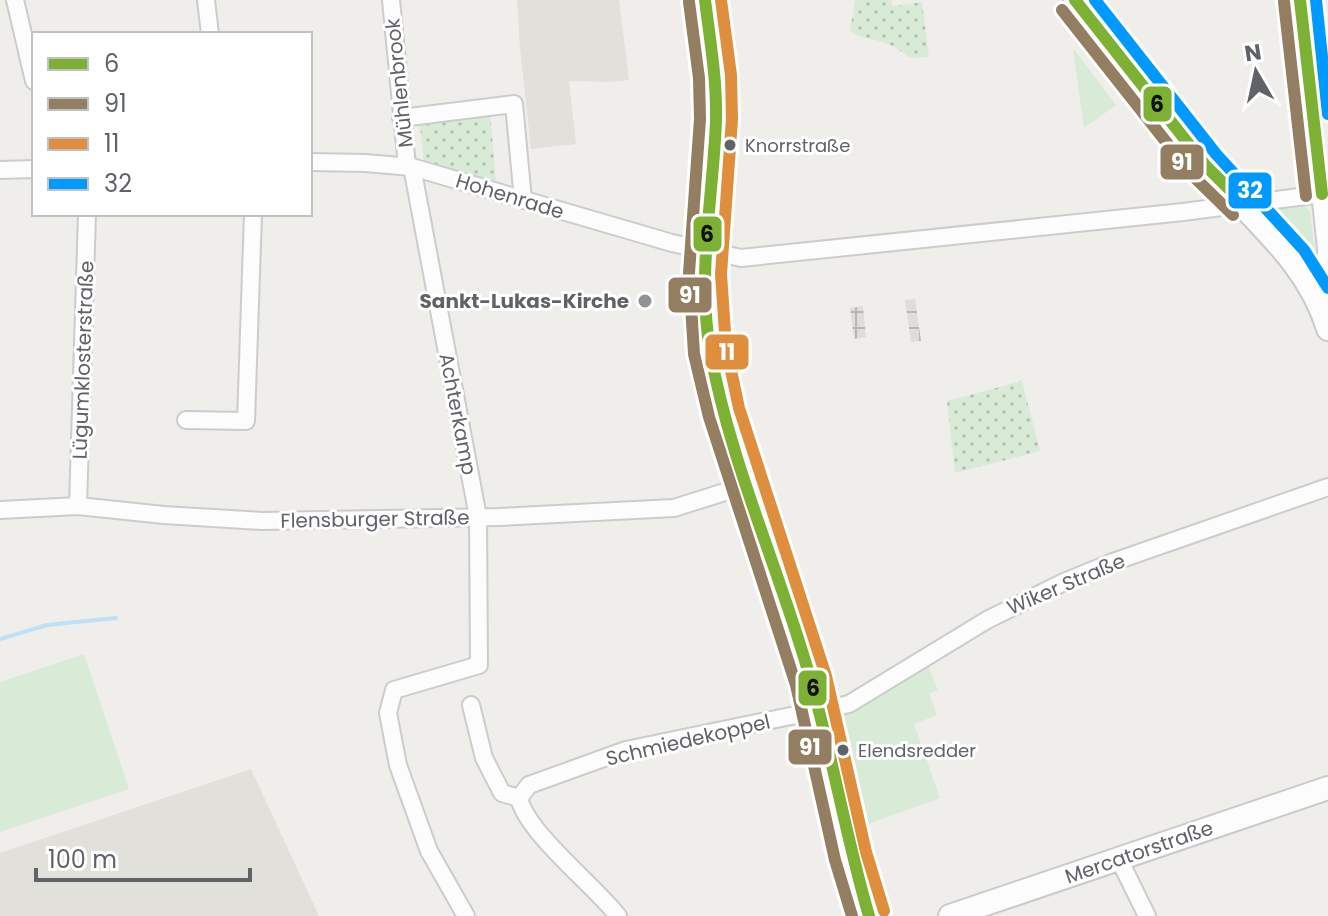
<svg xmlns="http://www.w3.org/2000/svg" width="1328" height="916" font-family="Poppins,sans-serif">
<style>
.industrial{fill:url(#industrial-grid)}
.education{fill:#e2e0da}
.green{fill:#d8ebd6}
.park{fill:url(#park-dots)}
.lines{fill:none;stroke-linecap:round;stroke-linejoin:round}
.stream{stroke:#bfe0f9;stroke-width:4}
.minor-casing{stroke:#cbcccc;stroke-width:20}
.tertiary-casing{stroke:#cbcccc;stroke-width:24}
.secondary-casing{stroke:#cacacb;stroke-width:26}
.minor{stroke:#fdfcfc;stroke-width:16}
.tertiary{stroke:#fdfcfc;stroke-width:20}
.secondary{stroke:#fdfcfc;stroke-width:22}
.bus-1-casing{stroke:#fff;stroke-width:18}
.bus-2-casing{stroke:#fff;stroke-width:18}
.bus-3-casing{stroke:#fff;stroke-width:18}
.bus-4-casing{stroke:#fff;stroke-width:18}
.bus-1{stroke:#7cb134;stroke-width:12}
.bus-2{stroke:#947e62;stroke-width:12}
.bus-3{stroke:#df8e3e;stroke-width:12}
.bus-4{stroke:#09f;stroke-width:12}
.bus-dot{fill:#5f6368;stroke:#fff;stroke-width:3}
.poi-dot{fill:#919496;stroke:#fff;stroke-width:3}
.labels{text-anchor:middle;stroke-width:6;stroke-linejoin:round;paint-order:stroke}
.bus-label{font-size:18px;fill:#5f6368;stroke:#fff;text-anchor:start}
.street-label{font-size:20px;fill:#5f6368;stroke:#fff}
.poi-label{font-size:20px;font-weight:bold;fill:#5f6368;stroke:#fff;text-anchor:end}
.line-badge{stroke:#fff;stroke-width:3}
.badge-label{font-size:22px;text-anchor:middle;font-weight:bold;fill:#fff}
.pale-badge-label{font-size:22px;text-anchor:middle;font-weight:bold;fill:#111}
</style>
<defs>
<pattern id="industrial-grid" width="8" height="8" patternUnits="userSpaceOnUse" patternTransform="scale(2)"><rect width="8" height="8" fill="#dfddda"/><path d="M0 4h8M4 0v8" fill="none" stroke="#b8b7b5"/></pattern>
<pattern id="park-dots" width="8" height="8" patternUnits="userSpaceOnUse" patternTransform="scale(2)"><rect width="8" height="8" fill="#d8ebd6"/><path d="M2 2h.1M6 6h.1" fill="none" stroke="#b2c2b1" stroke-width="1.8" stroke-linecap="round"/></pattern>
</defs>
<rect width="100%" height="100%" fill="#efeeea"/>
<g class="industrial">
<polygon points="915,299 921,341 911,342 905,300"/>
<polygon points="863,306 866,337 854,339 850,308"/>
</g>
<g class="education">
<polygon points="517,0 619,0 629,80 609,82 569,81 576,144 531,149 520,48"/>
<polygon points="251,769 319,916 0,916 0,853"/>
</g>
<g class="green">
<polygon points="1073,48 1116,105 1084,128"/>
<polygon points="1305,207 1310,211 1315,253 1313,256 1276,212 1280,209"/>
<polygon points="84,654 129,789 0,832 0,682"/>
<polygon points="924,656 938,690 929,694 937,715 914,724 940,798 868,824 841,706"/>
</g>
<g class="park">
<path d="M855 0H891L893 6 922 2 929 57 910 58C899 49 889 43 875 40 865 37 859 38 850 31Z"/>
<polygon points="490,110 496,183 424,163 419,118"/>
<polygon points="1022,381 1040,451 955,473 947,401"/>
</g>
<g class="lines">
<polyline class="stream" points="0,639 47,625 116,618"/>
<defs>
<g id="minor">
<polyline points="15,0 34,81"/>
<polyline points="206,0 210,34"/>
<polyline points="391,0 407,166"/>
<polyline points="1300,0 1326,249 1327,289 1323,314"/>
<polyline points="401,118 514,104 523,200"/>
<polyline points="310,162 365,163 412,167 672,243 741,258 1183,212 1322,194"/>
<polyline points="412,167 478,517 479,665 394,690 388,713 398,765 429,851 466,916"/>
<polyline points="0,170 34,169"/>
<polyline points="186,420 246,421 253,214"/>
<polyline points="78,506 87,214"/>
<polyline points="0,510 78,506 164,515 262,521 499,517 674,508 747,485"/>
<polyline points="471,705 484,758 502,793 519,798"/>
<polyline points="519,798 529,785 626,750 849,704 987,620 1064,582 1113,562 1328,487"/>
<path d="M519 798C527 833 593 884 618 916"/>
<polyline points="1119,859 1147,916"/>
</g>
<polyline id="tertiary" points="705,0 715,77 716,119 705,274 706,315 710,350 724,412 811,681 851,856 869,916"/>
<g id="secondary">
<path d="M1075 0C1118 55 1160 110 1204 164 1248 217 1308 260 1328 329"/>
<polyline points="950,916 1328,788"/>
</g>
</defs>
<use href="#minor" class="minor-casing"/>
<use href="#tertiary" class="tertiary-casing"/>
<use href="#secondary" class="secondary-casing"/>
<use href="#minor" class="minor"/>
<use href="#tertiary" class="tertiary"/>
<use href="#secondary" class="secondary"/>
<defs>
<g id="bus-1">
<path d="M705 0C710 40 717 80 716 121 713 197 697 274 710 350 730 464 780 570 811 681 833 759 846 838 869 916"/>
<polyline points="1075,0 1206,166 1244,204"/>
<polyline points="1300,0 1322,194"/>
</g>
<g id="bus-2">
<polyline points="689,2 699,78 700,119 689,273 694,354 709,417 796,685 835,860 852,916"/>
<polyline points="1284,2 1306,196"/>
<polyline points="1062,10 1193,176 1233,215"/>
</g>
<polyline id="bus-3" points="721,0 731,75 732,119 721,274 726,347 739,408 826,676 866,852 884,911"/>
<g id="bus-4">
<polyline points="1095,0 1216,154 1304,250 1328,288"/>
<polyline points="1316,0 1328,114"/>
</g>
</defs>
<use href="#bus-1" class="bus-1-casing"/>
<use href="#bus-2" class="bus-2-casing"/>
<use href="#bus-3" class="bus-3-casing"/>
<use href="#bus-4" class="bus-4-casing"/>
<use href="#bus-1" class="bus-1"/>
<use href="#bus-2" class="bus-2"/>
<use href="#bus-3" class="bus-3"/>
<use href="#bus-4" class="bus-4"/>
</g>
<g class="bus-dot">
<circle cx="730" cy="145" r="7"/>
<circle cx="843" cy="750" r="7"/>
</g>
<circle class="poi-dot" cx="645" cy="301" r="8"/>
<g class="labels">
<g class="bus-label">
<text x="745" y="152">Knorrstraße</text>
<text x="858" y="757">Elendsredder</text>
</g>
<g class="street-label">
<text transform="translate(399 83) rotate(-96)" y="7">Mühlenbrook</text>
<text transform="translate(510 196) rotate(17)" y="7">Hohenrade</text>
<text transform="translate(83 360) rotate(-88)" y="7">Lügumklosterstraße</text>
<text transform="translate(458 414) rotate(79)" y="7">Achterkamp</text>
<text transform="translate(375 519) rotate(-1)" y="7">Flensburger Straße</text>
<text transform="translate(1066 584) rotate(-23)" y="7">Wiker Straße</text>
<text transform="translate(688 740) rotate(-13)" y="7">Schmiedekoppel</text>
<text transform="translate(1139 852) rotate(-19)" y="7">Mercatorstraße</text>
</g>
<g class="poi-label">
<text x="629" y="308">Sankt-Lukas-Kirche</text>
</g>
</g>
<g class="line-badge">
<rect x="1142" y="85" width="31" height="38" rx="8" fill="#7cb134"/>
<rect x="1159" y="143" width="46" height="38" rx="8" fill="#947e62"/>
<rect x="1227" y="171" width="46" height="39" rx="8" fill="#09f"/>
<rect x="692" y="215" width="31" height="38" rx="8" fill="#7cb134"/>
<rect x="667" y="276" width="46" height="38" rx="8" fill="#947e62"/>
<rect x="704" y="333" width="46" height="38" rx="8" fill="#df8e3e"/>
<rect x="797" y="669" width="31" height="38" rx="8" fill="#7cb134"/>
<rect x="787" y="728" width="46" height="38" rx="8" fill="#947e62"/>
</g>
<g class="badge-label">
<text x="1182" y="170">91</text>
<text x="1250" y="198">32</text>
<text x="690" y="303">91</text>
<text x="727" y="360">11</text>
<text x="810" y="755">91</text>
</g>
<g class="pale-badge-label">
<text x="1157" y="112">6</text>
<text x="707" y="242">6</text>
<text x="813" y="696">6</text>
</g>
<rect x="32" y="32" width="280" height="184" fill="#ffffff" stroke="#bfc1c3" stroke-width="2"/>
<rect x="48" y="58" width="40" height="12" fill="#7cb134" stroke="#bfc1c3" stroke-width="2"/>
<text x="104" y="72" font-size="24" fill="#5f6368">6</text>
<rect x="48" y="98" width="40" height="12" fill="#947e62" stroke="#bfc1c3" stroke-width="2"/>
<text x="104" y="112" font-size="24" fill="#5f6368">91</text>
<rect x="48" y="138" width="40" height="12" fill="#df8e3e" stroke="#bfc1c3" stroke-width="2"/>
<text x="104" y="152" font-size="24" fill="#5f6368">11</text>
<rect x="48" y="178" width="40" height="12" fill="#0099ff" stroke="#bfc1c3" stroke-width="2"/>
<text x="104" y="192" font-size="24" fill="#5f6368">32</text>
<g transform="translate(1256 72) rotate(351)" stroke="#ffffff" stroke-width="6" paint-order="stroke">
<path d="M0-6L14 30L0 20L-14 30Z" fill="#5f6368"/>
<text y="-12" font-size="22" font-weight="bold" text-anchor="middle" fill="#5f6368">N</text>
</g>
<path d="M36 868v12h214v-12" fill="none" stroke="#5f6368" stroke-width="4"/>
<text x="48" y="868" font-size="24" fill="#5f6368" stroke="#ffffff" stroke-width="6" paint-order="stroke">100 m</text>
</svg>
